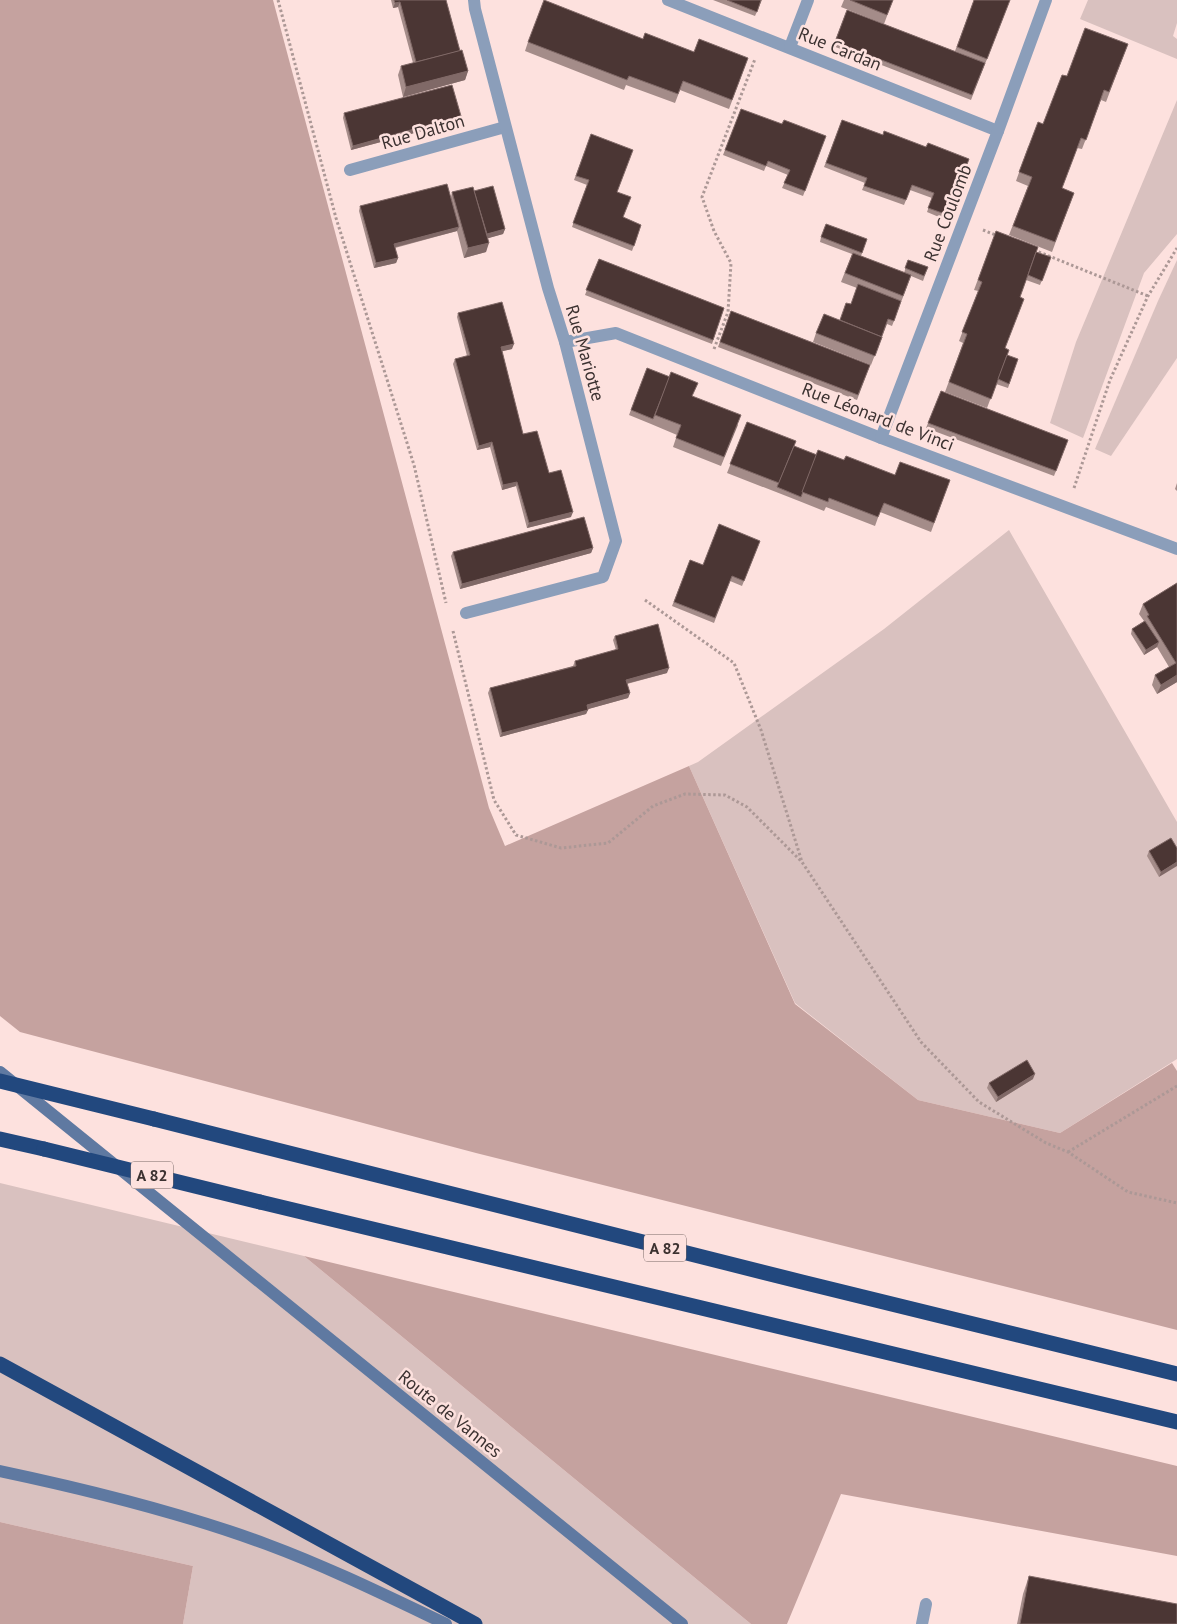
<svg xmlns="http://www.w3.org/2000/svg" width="1177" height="1624" font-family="'PT Sans',sans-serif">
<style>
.green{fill:#d9c1bf}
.forest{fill:#c5a29f}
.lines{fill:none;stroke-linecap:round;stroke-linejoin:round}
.path{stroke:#ac9896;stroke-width:3;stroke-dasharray:2.5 2.5;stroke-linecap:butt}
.lane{stroke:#8b9eba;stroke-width:12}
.street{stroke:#8b9eba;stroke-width:12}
.secondary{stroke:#5f79a1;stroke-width:12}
.highway{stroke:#22487e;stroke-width:15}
.highway-bridge{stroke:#22487e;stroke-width:15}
.wall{fill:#a48c89}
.shaded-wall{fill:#806967}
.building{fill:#4b3634;stroke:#806967}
.labels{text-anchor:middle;stroke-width:5;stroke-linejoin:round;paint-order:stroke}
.shield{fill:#fde1de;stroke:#766665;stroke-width:1}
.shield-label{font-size:16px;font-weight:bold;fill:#3c3231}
.street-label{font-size:18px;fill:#3c3231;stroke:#fde1de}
</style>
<rect width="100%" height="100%" fill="#fde1de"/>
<g class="green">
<polygon points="1088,0 1177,0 1177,23 1173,36 1177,39 1177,59 1080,19"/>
<polygon points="1177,100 1177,234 1144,273 1083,438 1050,423 1076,342"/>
<polygon points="1177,260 1177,358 1111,456 1095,449 1158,301"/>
<polygon points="1009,530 1177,822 1177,1059 1060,1133 918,1100 795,1003 689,766 698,762 884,629"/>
<polygon points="0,1183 304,1256 751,1624 183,1624 193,1566 0,1522"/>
</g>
<g class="forest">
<polygon points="0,0 273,0 489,808 505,846 689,766 795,1004 918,1100 1060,1133 1172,1063 1177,1071 1177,1330 476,1153 20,1032 0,1016"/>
<polygon points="304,1256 1177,1466 1177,1556 841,1494 787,1624 751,1624"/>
<polygon points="0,1522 193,1566 183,1624 0,1624"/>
</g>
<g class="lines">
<g class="path">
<polyline points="278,0 336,218 414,465 446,603"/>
<polyline points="983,230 998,236"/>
<polyline points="1034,250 1148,296"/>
<polyline points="714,349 728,312 731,263 714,231 702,197 755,59"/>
<polyline points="1074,488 1110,380 1148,296 1177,248"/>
<polyline points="645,600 734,663 761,730 802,862"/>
<polyline points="453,631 494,800 516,835 561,848 608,843 653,806 685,794 725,795 747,807 802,862 921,1042 979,1102 1046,1143 1068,1152 1128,1192 1177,1203"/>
<polyline points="1068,1152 1177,1086"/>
</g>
<polyline class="lane" points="922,1624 926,1604"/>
<g class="street">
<polyline points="668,0 998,131"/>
<polyline points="790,47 808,0"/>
<polyline points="350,170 505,127"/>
<polyline points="565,342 616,333 881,438 1177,549"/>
<polyline points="881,438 998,131 1046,0"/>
<polyline points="466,613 603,577 616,541 565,342 548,288 475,9 474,0"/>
</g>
<g class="secondary">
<polyline points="0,1072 682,1624"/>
<path d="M0 1471C90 1490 180 1512 266 1544 328 1567 387 1596 446 1624"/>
</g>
<g class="highway">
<polyline points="154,1119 802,1282 1177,1374"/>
<polyline points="0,1139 44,1149"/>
<polyline points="260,1202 1177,1422"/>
<polyline points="0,1364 475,1624"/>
</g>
<g class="highway-bridge">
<polyline points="0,1081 154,1119"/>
<polyline points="44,1149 260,1202"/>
</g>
</g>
<g class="wall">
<polygon points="391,0 446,0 460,51 468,71 465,80 403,97 398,75 401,66 413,63 398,7 393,8"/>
<polygon points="713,0 762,0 755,16"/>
<polygon points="844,0 893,0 884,24 841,7"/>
<polygon points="974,0 1010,0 971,100 833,46 847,10 972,58 955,51"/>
<polygon points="643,39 694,52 748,58 729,109 680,90 675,103 626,85 624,90 525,51 528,42"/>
<polygon points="1128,44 1106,102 1101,100 1082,149 1077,148 1062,188 1074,193 1052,252 1009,235 1028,186 1016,181 1028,147 1043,124"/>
<polygon points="741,109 782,124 826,136 803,196 782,188 788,175 766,166 764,171 723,155"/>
<polygon points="344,113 459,121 351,150 343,118"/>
<polygon points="842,120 883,135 969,159 946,220 927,212 932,198 910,190 904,205 862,190 865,183 824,167"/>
<polygon points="591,134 617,192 623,217 641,225 632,251 572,227 587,185 574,180"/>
<polygon points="474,191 505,229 503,234 488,238 486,252 464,258 457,231 395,248 398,258 396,263 374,268 359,211 360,206 451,197 452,192"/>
<polygon points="996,231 1036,252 1051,257 1040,285 1026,280 1020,297 1005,348 1006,359 1018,359 1008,388 996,384 1005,360 987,408 945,392 963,343 959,341 978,291 974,290"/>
<polygon points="821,237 867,239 861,256 904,273 908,260 928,267 923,281 911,276 892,326 887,324 871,365 813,342 816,333 840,320 851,304 857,288 841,282 852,254 820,242"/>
<polygon points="599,259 724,308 712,344 585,295"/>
<polygon points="731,311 870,365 857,400 718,347"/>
<polygon points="458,313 512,349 502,351 523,434 549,473 571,517 527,528 516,486 502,490 490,447 477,450 453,364 455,359 467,356 457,317"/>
<polygon points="647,368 738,425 721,466 673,447 677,435 651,424 652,423 651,424 629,415"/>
<polygon points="941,391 1068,440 1054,476 926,428"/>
<polygon points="747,422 794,446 817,455 844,460 895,475 950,480 931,532 880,512 875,526 826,507 824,511 799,501 727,473"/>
<polygon points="1177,483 1177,491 1175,489"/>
<polygon points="760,541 742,586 730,581 714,623 672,606 690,560 703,565"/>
<polygon points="593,548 591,553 460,589 451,556 453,552"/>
<polygon points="1177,583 1177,682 1157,694 1152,685 1155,675 1169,667 1157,647 1144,655 1131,634 1132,629 1144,621 1139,614 1143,604"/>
<polygon points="615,636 667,673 627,684 630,693 628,698 588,709 586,714 500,737 488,693 490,688 573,666 575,661 616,650 613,640"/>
<polygon points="1177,848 1159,877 1147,856 1149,851"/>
<polygon points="1033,1079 996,1102 987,1088 989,1083"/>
<polygon points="1029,1576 1177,1624 1017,1624 1023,1594"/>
</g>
<g class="shaded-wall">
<polygon points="400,2 398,7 393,8 395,3"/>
<polygon points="468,71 465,80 403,97 406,87"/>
<polygon points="461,116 459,121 351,150 353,146"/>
<polygon points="459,227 457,231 392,248 394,244"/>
<polygon points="505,229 503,234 482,240 484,235"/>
<polygon points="489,243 486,252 464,258 468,248"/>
<polygon points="398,258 396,263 374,268 376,263"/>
<polygon points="514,344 512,349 499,352 501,347"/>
<polygon points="492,442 490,447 477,450 479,446"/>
<polygon points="517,482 516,486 502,490 503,485"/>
<polygon points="573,512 571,517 527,528 529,523"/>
<polygon points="593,548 591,553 460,589 462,584"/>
<polygon points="1159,642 1157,647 1144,655 1146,650"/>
<polygon points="669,668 667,673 625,684 626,680"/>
<polygon points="1177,675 1177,682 1157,694 1161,685"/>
<polygon points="630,693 628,698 585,710 587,705"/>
<polygon points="588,710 586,714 500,737 502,733"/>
<polygon points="1177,862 1177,866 1159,877 1161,872"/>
<polygon points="1035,1074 1033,1079 996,1102 998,1097"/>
</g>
<g class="building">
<polygon points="394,0 446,0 460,51 416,62 400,2 395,3"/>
<polygon points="544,0 643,39 645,33 694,52 699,39 748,58 732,100 683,81 678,94 629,76 627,80 528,42"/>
<polygon points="727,0 761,0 757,12"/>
<polygon points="850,0 893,0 887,15"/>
<polygon points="974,0 1010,0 987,59 957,47"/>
<polygon points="847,10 985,63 972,95 835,42"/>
<polygon points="1085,28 1128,44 1109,92 1104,90 1086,140 1081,138 1062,188 1074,193 1055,242 1013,226 1032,177 1019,172 1038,122 1043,124 1062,75 1067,76"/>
<polygon points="462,50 468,71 406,87 401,66"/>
<polygon points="452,85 461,116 353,146 344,113"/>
<polygon points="741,109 782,124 784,120 826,136 805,191 784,183 790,170 768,161 766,166 725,150"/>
<polygon points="842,120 883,135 884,131 926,147 928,143 969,159 948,215 928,208 934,193 912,185 906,200 864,186 867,178 826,163"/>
<polygon points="591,134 633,150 617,192 631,197 623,217 641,225 634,246 573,223 589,180 576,176"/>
<polygon points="447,184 459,227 394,244 398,258 376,263 360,206"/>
<polygon points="493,186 505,229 487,234 474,191"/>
<polygon points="473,187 489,243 468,248 452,192"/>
<polygon points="826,224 867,239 862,253 821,237"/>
<polygon points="996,231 1038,247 1020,297 1024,299 1005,348 1009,350 991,399 949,382 967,334 962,332 982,282 978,280"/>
<polygon points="1036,252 1051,257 1042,281 1028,275"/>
<polygon points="853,253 911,275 903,296 845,273"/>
<polygon points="599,259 724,308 713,340 586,290"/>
<polygon points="908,260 928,267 924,276 905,268"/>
<polygon points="858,284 901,301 894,321 888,319 880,341 882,337 840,320 846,303 851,304"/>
<polygon points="502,302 514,344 501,347 523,434 537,431 549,473 561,470 573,512 529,523 517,482 503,485 492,442 479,446 455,359 470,355 458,313"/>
<polygon points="731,311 870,365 858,395 720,342"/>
<polygon points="824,314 882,337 875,356 816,333"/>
<polygon points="1007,355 1018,359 1009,384 998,379"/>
<polygon points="647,368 670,377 653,419 631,410"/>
<polygon points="671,372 698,383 692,396 741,415 724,457 676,438 681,425 655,415"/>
<polygon points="941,391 1068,440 1056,471 928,423"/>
<polygon points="747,422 796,441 779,483 730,464"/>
<polygon points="794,446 817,455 801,497 777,487"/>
<polygon points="818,450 844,460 846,456 895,475 900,462 950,480 934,523 884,503 878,517 829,498 828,502 802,492"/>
<polygon points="584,517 593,548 462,584 453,552"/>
<polygon points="719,524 760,541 744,581 732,576 715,618 674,602 690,560 703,565"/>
<polygon points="1177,583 1177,675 1161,685 1155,675 1176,663 1147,616 1149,615 1143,604"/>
<polygon points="1145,621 1159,642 1146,650 1132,629"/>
<polygon points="658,624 669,668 626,680 630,693 587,705 588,710 502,733 490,688 576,666 575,661 618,649 615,636"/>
<polygon points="1171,838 1177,848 1177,862 1161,872 1149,851"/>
<polygon points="1027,1060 1035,1074 998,1097 989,1083"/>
<polygon points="1029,1576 1177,1604 1177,1624 1020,1624"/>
</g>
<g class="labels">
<g class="shield">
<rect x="131" y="1161.5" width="42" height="27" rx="4"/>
<rect x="644" y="1234.5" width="42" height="27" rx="4"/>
</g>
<g class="shield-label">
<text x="152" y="1181">A 82</text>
<text x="665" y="1254">A 82</text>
</g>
<g class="street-label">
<text transform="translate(840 49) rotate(22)" y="6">Rue Cardan</text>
<text transform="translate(423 132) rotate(-16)" y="6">Rue Dalton</text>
<text transform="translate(948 213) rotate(-69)" y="6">Rue Coulomb</text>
<text transform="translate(585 353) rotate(74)" y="6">Rue Mariotte</text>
<text transform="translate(878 417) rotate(21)" y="6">Rue Léonard de Vinci</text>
<text transform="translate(450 1414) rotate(39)" y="6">Route de Vannes</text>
</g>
</g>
</svg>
